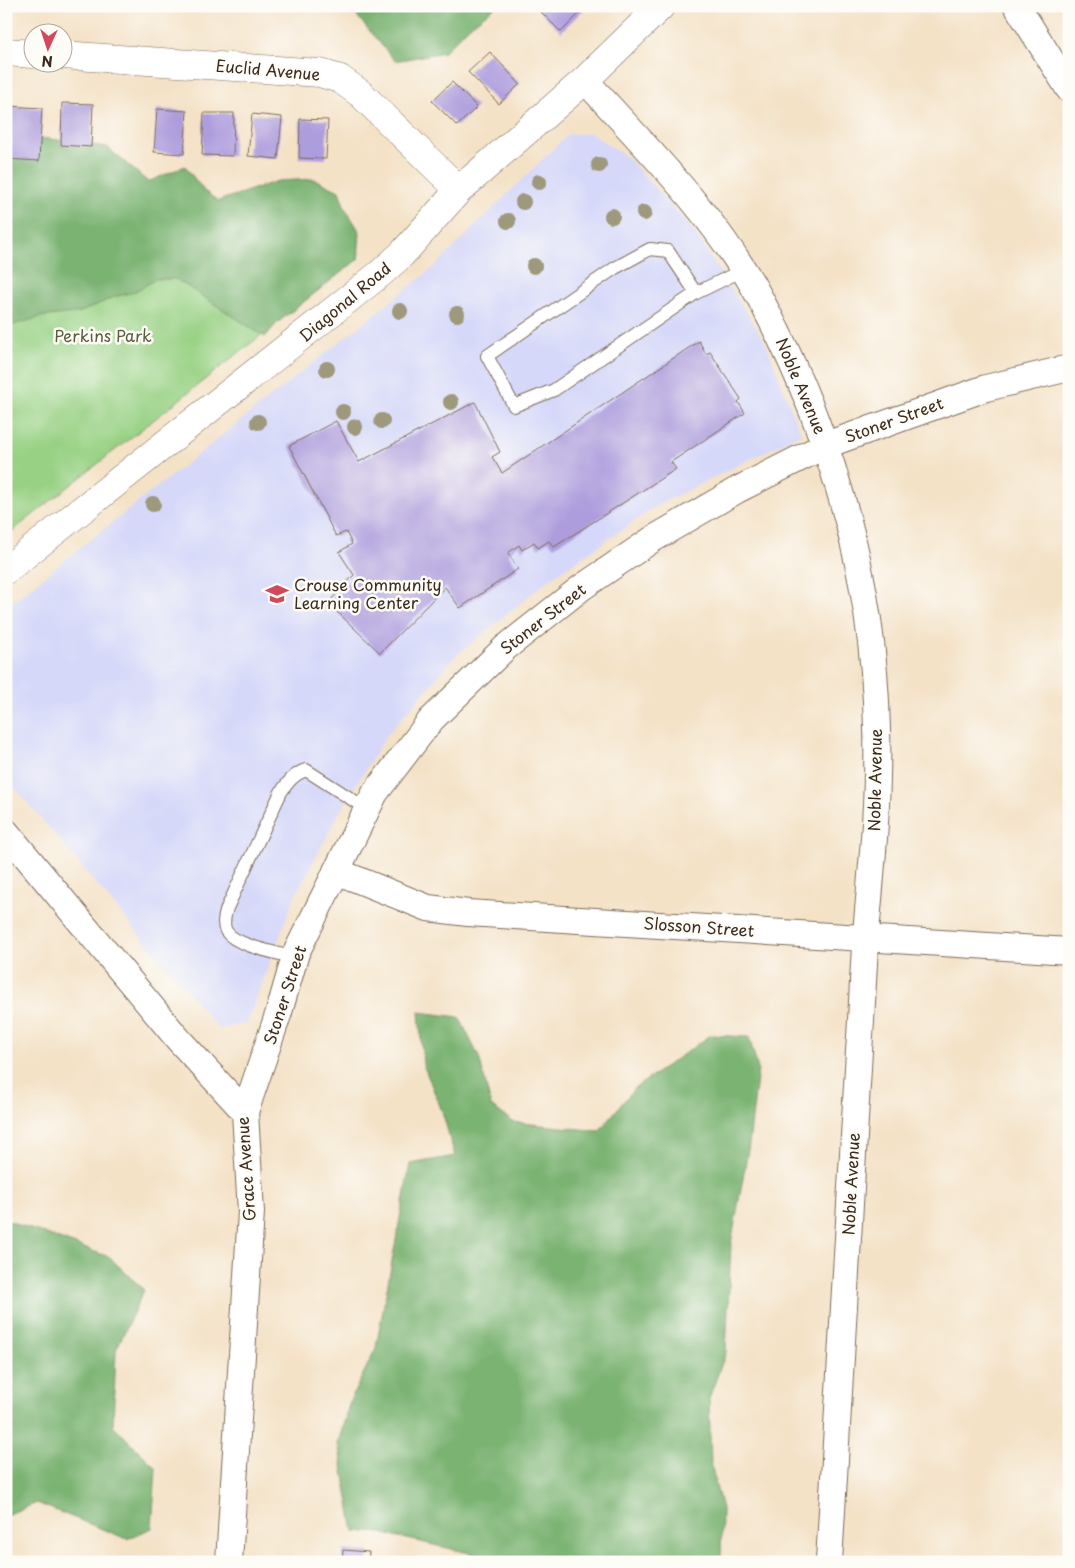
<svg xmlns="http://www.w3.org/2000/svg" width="1075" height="1568" font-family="'Playpen Sans',sans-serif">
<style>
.built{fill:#d5d8f9}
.green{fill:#98d184;stroke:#6a7e51}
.forest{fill:#7ab372;stroke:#5a6e48}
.building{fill:#ad9ddd}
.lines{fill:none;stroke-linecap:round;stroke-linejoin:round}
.service-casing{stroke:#7c6a59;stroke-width:14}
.minor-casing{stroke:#7c6a59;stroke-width:28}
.tertiary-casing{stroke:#7c6a59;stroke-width:29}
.service{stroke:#fff;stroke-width:12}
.minor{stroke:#fff;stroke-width:26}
.tertiary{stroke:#fff;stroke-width:28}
.tree{fill:#9e987b}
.labels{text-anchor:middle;stroke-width:5;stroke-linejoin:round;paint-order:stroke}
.street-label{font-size:16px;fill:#3b2a1e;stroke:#fdfcf7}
.park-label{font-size:16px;fill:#575c3d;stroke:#fdfcf7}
.poi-label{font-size:16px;fill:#3b2a1e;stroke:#fdfcf7;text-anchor:start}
</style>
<rect width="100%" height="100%" fill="#fdfcf7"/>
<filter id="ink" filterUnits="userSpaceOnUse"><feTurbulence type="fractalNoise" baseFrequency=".02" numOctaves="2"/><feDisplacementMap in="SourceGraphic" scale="10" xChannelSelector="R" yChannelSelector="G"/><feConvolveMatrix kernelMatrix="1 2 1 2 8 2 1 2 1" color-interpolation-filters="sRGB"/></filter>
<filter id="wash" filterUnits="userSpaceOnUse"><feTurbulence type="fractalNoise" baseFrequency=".0096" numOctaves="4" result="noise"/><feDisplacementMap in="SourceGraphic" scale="20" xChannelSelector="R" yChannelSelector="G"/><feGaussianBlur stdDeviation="1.12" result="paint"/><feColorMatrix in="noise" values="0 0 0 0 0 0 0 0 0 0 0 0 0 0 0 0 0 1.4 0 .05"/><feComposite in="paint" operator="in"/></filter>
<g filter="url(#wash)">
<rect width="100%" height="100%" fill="#f4e2c7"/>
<polygon class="built" points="590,133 628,158 694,231 766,343 801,434 658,505 547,581 455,657 386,736 341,810 294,898 247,1023 219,1029 6,777 6,607 435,266 568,134"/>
<polygon class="green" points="6,233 359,252 358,259 6,536"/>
<g class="forest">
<polygon points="356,6 496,6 471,25 444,52 395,61 357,16"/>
<polygon points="6,136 50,139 107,147 148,182 185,166 204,191 218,201 278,181 314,179 339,191 345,208 360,232 358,259 277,323 265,337 176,279 156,279 134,292 114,297 81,312 41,317 6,327"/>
<polygon points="419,1012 459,1017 479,1057 491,1106 513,1122 599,1131 635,1088 711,1035 749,1037 758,1069 749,1144 731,1244 726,1352 709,1398 711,1464 722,1509 721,1560 603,1562 474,1554 381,1533 354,1531 338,1443 350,1401 376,1348 410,1164 455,1156 442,1111 423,1064"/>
<polygon points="6,1220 109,1257 144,1290 116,1350 113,1425 156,1468 152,1528 127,1539 37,1503 6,1515"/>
</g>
<g id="blocks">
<g class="building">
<polygon points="535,6 580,6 583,10 561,32"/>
<polygon points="490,52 520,84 499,104 468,72"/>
<polygon points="452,82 477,107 457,126 432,101"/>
<polygon points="62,103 93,104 91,147 61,145"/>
<polygon points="7,106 42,108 39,161 6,159"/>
<polygon points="157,109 187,111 184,154 154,152"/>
<polygon points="204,113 234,113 233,156 202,155"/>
<polygon points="252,114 282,117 278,159 248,156"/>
<polygon points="300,119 328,120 326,159 299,158"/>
<polygon points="699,341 706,354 710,352 741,399 738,402 745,413 671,462 676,469 554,547 549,541 538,548 534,542 522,550 519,545 508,553 518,569 460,608 445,587 380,653 328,603 354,575 339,552 352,544 346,532 336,536 289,446 336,421 359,462 475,402 500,452 492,457 502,473"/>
<polygon points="343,1550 369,1552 368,1562 342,1562"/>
</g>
</g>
</g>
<g filter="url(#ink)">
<use href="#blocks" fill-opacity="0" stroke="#7c6a59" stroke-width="1"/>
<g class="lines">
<defs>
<g id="service">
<polyline points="696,293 668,251 650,249 615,268 487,356 514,406 554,390 696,293 743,270"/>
<path d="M295 958C279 953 235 946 226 931 222 924 225 915 227 908L281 792C288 782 294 774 306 770L367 809"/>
</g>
<g id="minor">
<polyline points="1017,6 1069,89"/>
<path d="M585 80C647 149 717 217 761 300 832 434 874 578 877 729 879 797 872 865 866 933 863 972 862 1012 859 1051 849 1221 839 1392 829 1562"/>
<polyline points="6,832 178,1039 245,1112 251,1212 229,1562"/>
<polyline points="336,871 428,908 468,913 1069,951"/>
<polyline points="245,1112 279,1012 296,953 375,793 431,720 505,648 581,588 653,539 737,490 826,445 986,388 1069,368"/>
</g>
<g id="tertiary">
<polyline points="6,52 32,54"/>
<polyline points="62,55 320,73 340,79 361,94 459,190"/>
<polyline points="6,570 381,273 402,254 459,190 585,80 661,6"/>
</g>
</defs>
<use href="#service" class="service-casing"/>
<use href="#minor" class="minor-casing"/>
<use href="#tertiary" class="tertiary-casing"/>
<use href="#service" class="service"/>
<use href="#minor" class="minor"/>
<use href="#tertiary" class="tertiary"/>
</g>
<g class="tree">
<circle cx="599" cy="165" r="8"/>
<circle cx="539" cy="182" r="8"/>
<circle cx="523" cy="202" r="8"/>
<circle cx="644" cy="213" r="8"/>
<circle cx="612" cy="216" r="8"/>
<circle cx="508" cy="221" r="8"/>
<circle cx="534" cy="266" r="8"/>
<circle cx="400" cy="311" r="8"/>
<circle cx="457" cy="314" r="8"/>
<circle cx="327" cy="369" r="8"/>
<circle cx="451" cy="402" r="8"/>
<circle cx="343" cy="412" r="8"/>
<circle cx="382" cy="421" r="8"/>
<circle cx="258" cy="422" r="8"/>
<circle cx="355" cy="427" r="8"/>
<circle cx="153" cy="504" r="8"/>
</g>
</g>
<defs>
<symbol id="school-bare" viewBox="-9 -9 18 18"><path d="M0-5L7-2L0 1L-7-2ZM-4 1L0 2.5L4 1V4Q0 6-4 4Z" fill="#d1495b" stroke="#fdfcf7" stroke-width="2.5" paint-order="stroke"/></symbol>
</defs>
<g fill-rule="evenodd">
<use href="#school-bare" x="261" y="578" width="32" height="32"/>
</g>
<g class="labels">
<g class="street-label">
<text transform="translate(268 70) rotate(5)" y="6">Euclid Avenue</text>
<text transform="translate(345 302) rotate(-40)" y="6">Diagonal Road</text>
<text transform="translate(801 386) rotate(67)" y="6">Noble Avenue</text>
<text transform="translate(894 420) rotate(-20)" y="6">Stoner Street</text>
<text transform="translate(543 619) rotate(-38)" y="6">Stoner Street</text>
<text transform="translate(875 780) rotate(-89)" y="6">Noble Avenue</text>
<text transform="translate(699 927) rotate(4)" y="6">Slosson Street</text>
<text transform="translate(285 995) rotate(-72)" y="6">Stoner Street</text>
<text transform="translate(246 1169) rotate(-94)" y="6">Grace Avenue</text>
<text transform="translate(851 1184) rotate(-87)" y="6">Noble Avenue</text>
</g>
<g class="park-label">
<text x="103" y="342">Perkins Park</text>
</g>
<g class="poi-label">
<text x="294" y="591">Crouse Community<tspan x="294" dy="18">Learning Center</tspan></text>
</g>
</g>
<rect width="1075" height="1568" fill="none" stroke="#fdfcf7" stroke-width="25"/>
<g transform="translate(48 48) rotate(183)"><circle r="24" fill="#fdfcf7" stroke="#afa8a0"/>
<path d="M0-4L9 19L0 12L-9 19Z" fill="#d1495b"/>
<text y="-8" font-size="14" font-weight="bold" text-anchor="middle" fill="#3b2a1e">N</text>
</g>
</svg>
